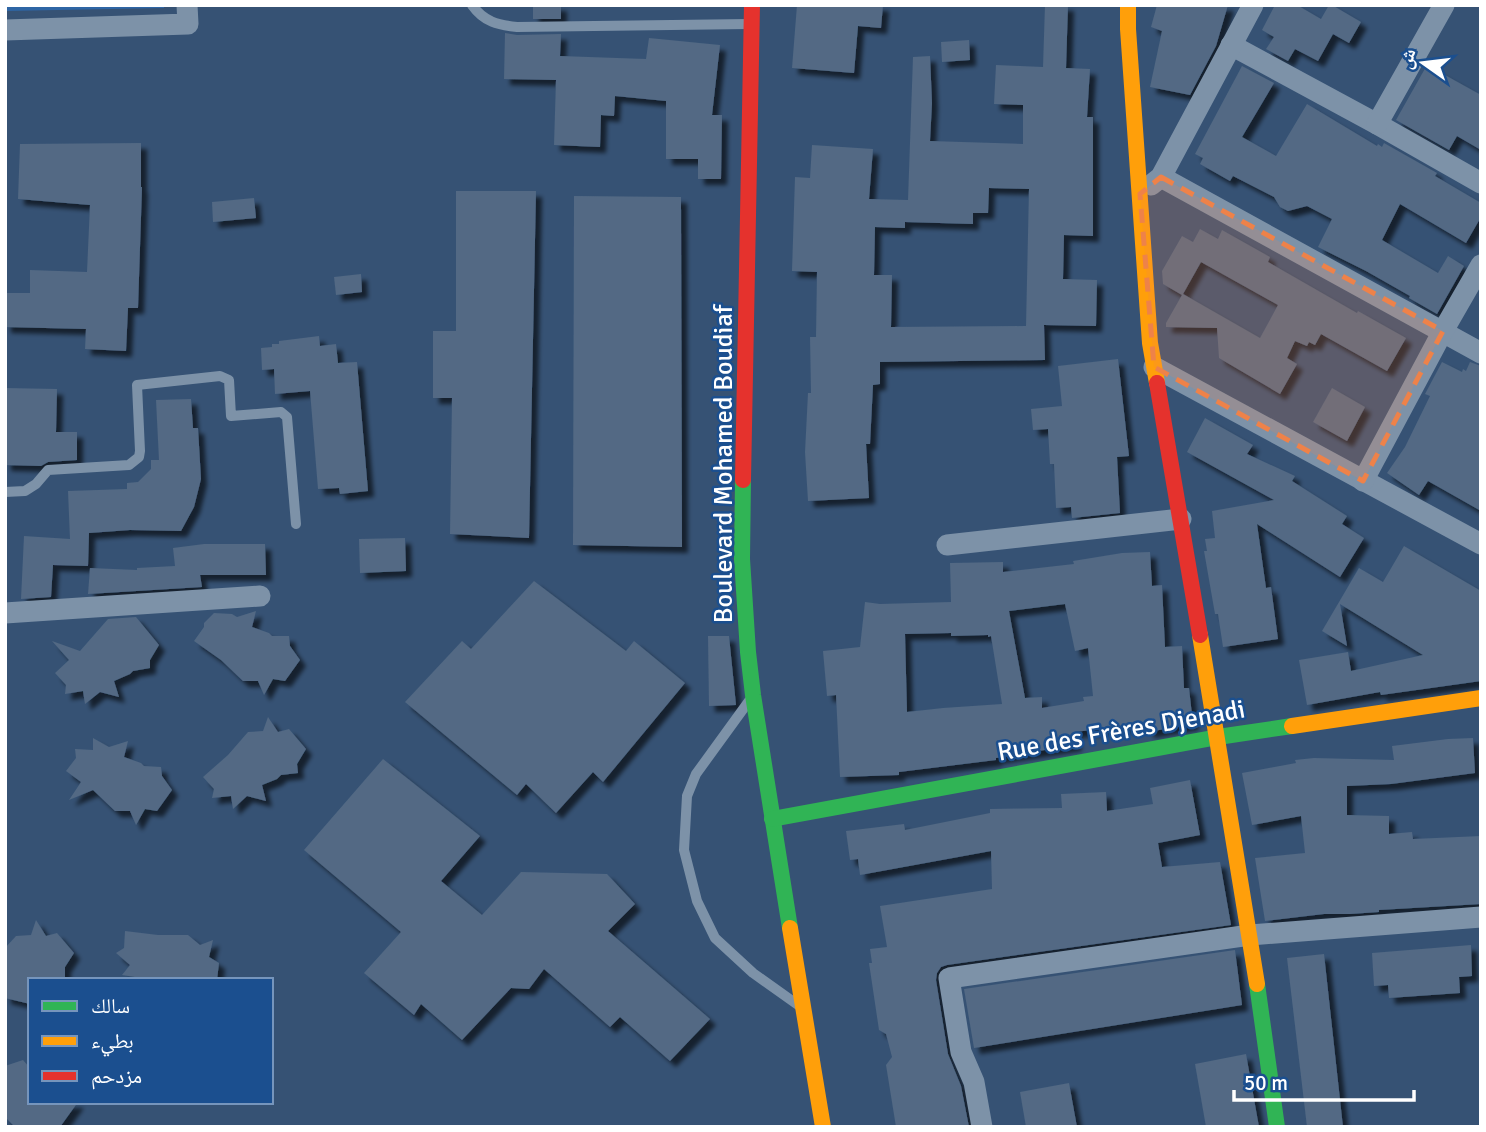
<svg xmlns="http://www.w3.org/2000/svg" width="1486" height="1132" font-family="Signika,'Noto Naskh Arabic',sans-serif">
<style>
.green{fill:#2f66a5}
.building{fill:#526984;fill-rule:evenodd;filter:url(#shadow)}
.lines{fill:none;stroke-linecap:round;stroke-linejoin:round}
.lane{stroke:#7d92a8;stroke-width:10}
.street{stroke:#7d92a8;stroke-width:21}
.fast{stroke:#30b455;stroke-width:16}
.slow{stroke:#ff9f0a;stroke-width:16}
.jam{stroke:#e5322d;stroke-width:16}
.marked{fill:#ee8249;fill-opacity:0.2;stroke:#ee8249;stroke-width:5;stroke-dasharray:14 9;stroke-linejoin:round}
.labels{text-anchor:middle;stroke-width:5;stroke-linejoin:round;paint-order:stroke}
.street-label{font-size:26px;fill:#fff;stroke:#1b4f8f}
</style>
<defs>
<filter id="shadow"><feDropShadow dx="6" dy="6" stdDeviation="2" flood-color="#0009"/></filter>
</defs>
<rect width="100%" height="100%" fill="#365274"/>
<polygon class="green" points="5,5 164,5 164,8 5,11"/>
<g class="building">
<rect x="533" y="5" width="28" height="14"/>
<polygon points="797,5 883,5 881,28 858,26 854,73 792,68"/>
<path d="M1045 5H1068L1066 68 1090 69 1087 117H1093V236L1064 235 1063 279 1097 280 1096 326 1044 325 1045 360 880 362V384L873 385 870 444H866L869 498 808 501 805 452 808 393H811L810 337H816L817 272 792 271 795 177 810 178 812 145 873 149 869 199 908 200 913 57 930 56 932 103 930 141 1023 144V105L994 104 996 65 1043 67ZM989 188 1029 189 1026 326 891 327 892 275H874L875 227 905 228V222L973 224V213H988Z"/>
<polygon points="1157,5 1228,5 1216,46 1190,95 1150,87 1162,31 1151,27"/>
<polygon points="1275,5 1297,5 1321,19 1329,5 1332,5 1361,22 1349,43 1333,34 1318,61 1295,49 1288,61 1266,49 1274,37 1262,30"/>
<polygon points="505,33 517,35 561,34 560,56 646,59 649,38 720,45 712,115 722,115 721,179 698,179 698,159 666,159 666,101 615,96 614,116 601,115 600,147 554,145 556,80 504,79"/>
<polygon points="969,40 970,60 942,62 941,42"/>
<polygon points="1427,65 1481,95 1481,150 1457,136 1449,150 1396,120"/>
<polygon points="1242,66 1274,83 1242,137 1276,156 1307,104 1377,146 1378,144 1382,147 1384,143 1437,173 1435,176 1481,203 1481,217 1466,243 1400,204 1382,240 1438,273 1448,256 1464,266 1437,314 1409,298 1410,296 1366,271 1318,247 1332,219 1307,206 1288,211 1280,207 1274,197 1233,176 1230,181 1200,164 1203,158 1195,154"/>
<polygon points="141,143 141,187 142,187 138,308 128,308 126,351 85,349 86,329 5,327 5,293 30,293 30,270 87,272 90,205 18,199 20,144"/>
<polygon points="456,191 536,191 529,538 450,534 452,398 433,398 433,331 456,331"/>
<polygon points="574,196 681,197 682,547 573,545"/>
<polygon points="254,198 256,218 213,222 212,202"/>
<path d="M1200 229 1218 239 1222 230 1270 257 1268 262 1357 313 1358 311 1406 338 1387 371 1321 334 1315 345 1309 342 1307 346 1295 341 1287 358 1297 364 1280 394 1219 358 1217 328 1166 327V323L1182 295 1163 284 1162 271 1182 236 1193 242ZM1201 262 1278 305 1260 338 1183 294Z"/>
<polygon points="361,274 362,292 336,295 334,277"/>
<polygon points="319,336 320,346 336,344 338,363 357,362 368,491 340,494 339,488 318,489 310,391 275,394 274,369 262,370 261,348 272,347 272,344 279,344 279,341"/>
<polygon points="1118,359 1129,456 1117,457 1120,513 1072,518 1071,507 1056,508 1054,464 1050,464 1048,429 1033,430 1031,409 1062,406 1058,366"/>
<polygon points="1442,362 1462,372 1463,369 1466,371 1470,362 1481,366 1481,511 1428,481 1419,495 1387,473 1405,447 1430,396 1425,394"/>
<polygon points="5,388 57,389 56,432 77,432 77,460 48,462 41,466 5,465"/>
<polygon points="1332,388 1365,407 1347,441 1313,422"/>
<polygon points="191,399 193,428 198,428 201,479 194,507 181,531 130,530 89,533 88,566 53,565 51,597 21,599 24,536 70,539 68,491 127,489 127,483 138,482 151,469 151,460 159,460 156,400"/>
<polygon points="1205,418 1253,445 1247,454 1295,476 1292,481 1347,516 1342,524 1364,538 1340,577 1257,524 1266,588 1271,587 1278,639 1223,647 1218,614 1215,614 1204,551 1207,551 1205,539 1215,538 1212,511 1274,500 1187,452"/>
<polygon points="405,538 406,571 360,573 359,539"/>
<polygon points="204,544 265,544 266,575 200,575 202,587 88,594 90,568 137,570 137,568 175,566 173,548"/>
<polygon points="1404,546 1481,591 1481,681 1381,695 1380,692 1307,705 1299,660 1348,652 1351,671 1423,655 1340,604 1347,646 1322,631 1359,568 1383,582"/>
<path d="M1150 552 1152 586 1162 585 1165 647 1182 646 1184 688H1189L1193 724 1148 732 1147 724 1074 732 1076 745 996 758V760L899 772V775L840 777 836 695 827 696 823 651 860 647 865 602 880 604 951 602 950 563 1003 562V572L1074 564 1073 561 1122 553ZM1065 604 1075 651 1088 648 1093 696 1083 697 1084 701 1042 708V697L1025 698 1009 611ZM951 633V636L988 635V637L991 636 1002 704 943 708 907 712 905 634Z"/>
<polygon points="534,581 626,651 634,641 685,683 603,782 593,772 556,813 526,784 517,795 405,702 462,641 471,649"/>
<polygon points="256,611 252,627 269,633 272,636 289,636 290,646 300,660 285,681 273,679 264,695 258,681 243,681 221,660 194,641 204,627 204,623 214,613 232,614 237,617"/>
<polygon points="136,617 159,645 150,660 150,668 133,671 130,674 114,681 119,697 100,692 85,704 83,691 65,694 66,685 55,673 69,660 52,641 80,651 108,619"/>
<polygon points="708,636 729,636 736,705 709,706"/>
<polygon points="268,717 278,732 289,729 306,749 297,764 298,773 281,775 277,779 262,785 266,801 247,796 233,809 231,796 212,798 214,789 203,777 228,755 248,732 263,731"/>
<polygon points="93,738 109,747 128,741 124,757 141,763 144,766 161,767 162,776 172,790 157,811 145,809 136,825 130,811 115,811 93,790 69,800 81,782 66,771 76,758 75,749 93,750"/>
<polygon points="1473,738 1475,773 1391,784 1347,786 1347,815 1389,816 1389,834 1412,832 1413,839 1481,836 1481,904 1379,910 1379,912 1350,914 1324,914 1265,921 1255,858 1305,853 1301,816 1252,825 1242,773 1296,763 1295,760 1314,758 1394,760 1392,746 1448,739"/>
<polygon points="383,759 480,836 441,881 482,915 521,872 607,874 635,904 608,931 710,1019 670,1061 620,1017 610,1027 544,969 529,989 511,988 462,1040 421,1004 414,1015 364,973 401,932 304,850"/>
<polygon points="1190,780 1200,835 1158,843 1162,867 1220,862 1231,925 947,965 941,967 937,973 936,980 948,1054 961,1086 969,1127 896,1127 886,1065 892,1057 886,1034 879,1030 869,963 872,963 870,949 887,947 880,906 992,889 991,851 860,875 858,859 850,860 846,831 904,824 905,830 990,813 990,809 1062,808 1061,794 1106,792 1107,811 1153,804 1150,788"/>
<polygon points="36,920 46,936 57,933 74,953 65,967 65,977 48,980 30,980 30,1004 5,998 5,948 16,936 31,935"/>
<polygon points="125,931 158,935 188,935 200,945 213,940 209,957 219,963 217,980 142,980 141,978 122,975 130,965 116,953 124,948"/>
<polygon points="1471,945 1472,976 1459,977 1460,993 1389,998 1388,985 1374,986 1372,953"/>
<polygon points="1235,950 1242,1005 974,1048 964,989"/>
<polygon points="1324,954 1343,1127 1307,1127 1287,958"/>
<polygon points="1246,1054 1259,1127 1206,1127 1195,1064"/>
<polygon points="23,1060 30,1068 30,1102 78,1102 60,1127 15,1127 5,1117 5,1066"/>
<polygon points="1069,1083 1077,1127 1026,1127 1020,1092"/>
</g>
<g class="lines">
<g class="lane">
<path d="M472 5C484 22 498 25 517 27L749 24"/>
<polyline points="5,492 25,491 36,484 48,470 129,465 139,457 140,451 137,385 220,376 229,380 231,416 281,412 287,417 296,524"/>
<polyline points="749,701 696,774 687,796 684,850 697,901 715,938 753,973 798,1005"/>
</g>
<g class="street">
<polyline points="5,30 188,24 187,5"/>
<polyline points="1231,45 1377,124 1481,183"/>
<polyline points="1377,124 1444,5"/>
<polyline points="1161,177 1481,353"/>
<polyline points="1151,185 1161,177 1253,5"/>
<polyline points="1154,367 1481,544"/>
<polyline points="1363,481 1443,331 1481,265"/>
<polyline points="947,545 1181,519"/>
<polyline points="5,613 260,596"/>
<polyline points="982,1127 974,1082 961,1052 949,978 1250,935 1481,917"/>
</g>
<g class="fast">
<polyline points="743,480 742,559 748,652 753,695 790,928"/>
<polyline points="772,819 1218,737 1292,726"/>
<polyline points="1257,984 1277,1127"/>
</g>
<g class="slow">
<polyline points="1128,5 1128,29 1150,343 1157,383"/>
<polyline points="1200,635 1257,984"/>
<polyline points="1292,726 1481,698"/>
<polyline points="790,928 823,1127"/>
</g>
<g class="jam">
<polyline points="1157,383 1200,635"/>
<polyline points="743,480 752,5"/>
</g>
</g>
<path class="marked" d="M1161 177 1443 331 1363 481 1154 367 1140 194Z"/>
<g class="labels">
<g class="street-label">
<text transform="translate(723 464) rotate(-90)" y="9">Boulevard Mohamed Boudiaf</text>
<text transform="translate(1121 730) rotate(-10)" y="9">Rue des Frères Djenadi</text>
</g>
</g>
<rect width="1486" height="1132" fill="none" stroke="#ffffff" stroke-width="14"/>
<rect x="28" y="978" width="245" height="126" fill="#1b4f8f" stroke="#7695bc" stroke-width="2"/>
<rect x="42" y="1001" width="35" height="10" fill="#30b455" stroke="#7695bc" stroke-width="2"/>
<text x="91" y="1013" font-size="21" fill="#ffffff">سالك</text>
<rect x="42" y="1036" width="35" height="10" fill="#ff9f0a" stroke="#7695bc" stroke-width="2"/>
<text x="91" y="1048" font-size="21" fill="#ffffff">بطيء</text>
<rect x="42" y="1071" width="35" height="10" fill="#e5322d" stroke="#7695bc" stroke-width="2"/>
<text x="91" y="1083" font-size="21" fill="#ffffff">مزدحم</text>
<g transform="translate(1423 63) rotate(284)" stroke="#1b4f8f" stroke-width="5" paint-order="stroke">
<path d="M0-5L12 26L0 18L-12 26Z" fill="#ffffff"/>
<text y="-10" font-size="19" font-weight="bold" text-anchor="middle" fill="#ffffff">ش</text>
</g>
<path d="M1234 1090v10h180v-10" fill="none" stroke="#ffffff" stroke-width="3.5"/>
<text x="1244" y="1090" font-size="21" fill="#ffffff" stroke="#1b4f8f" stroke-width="5" paint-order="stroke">50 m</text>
</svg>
